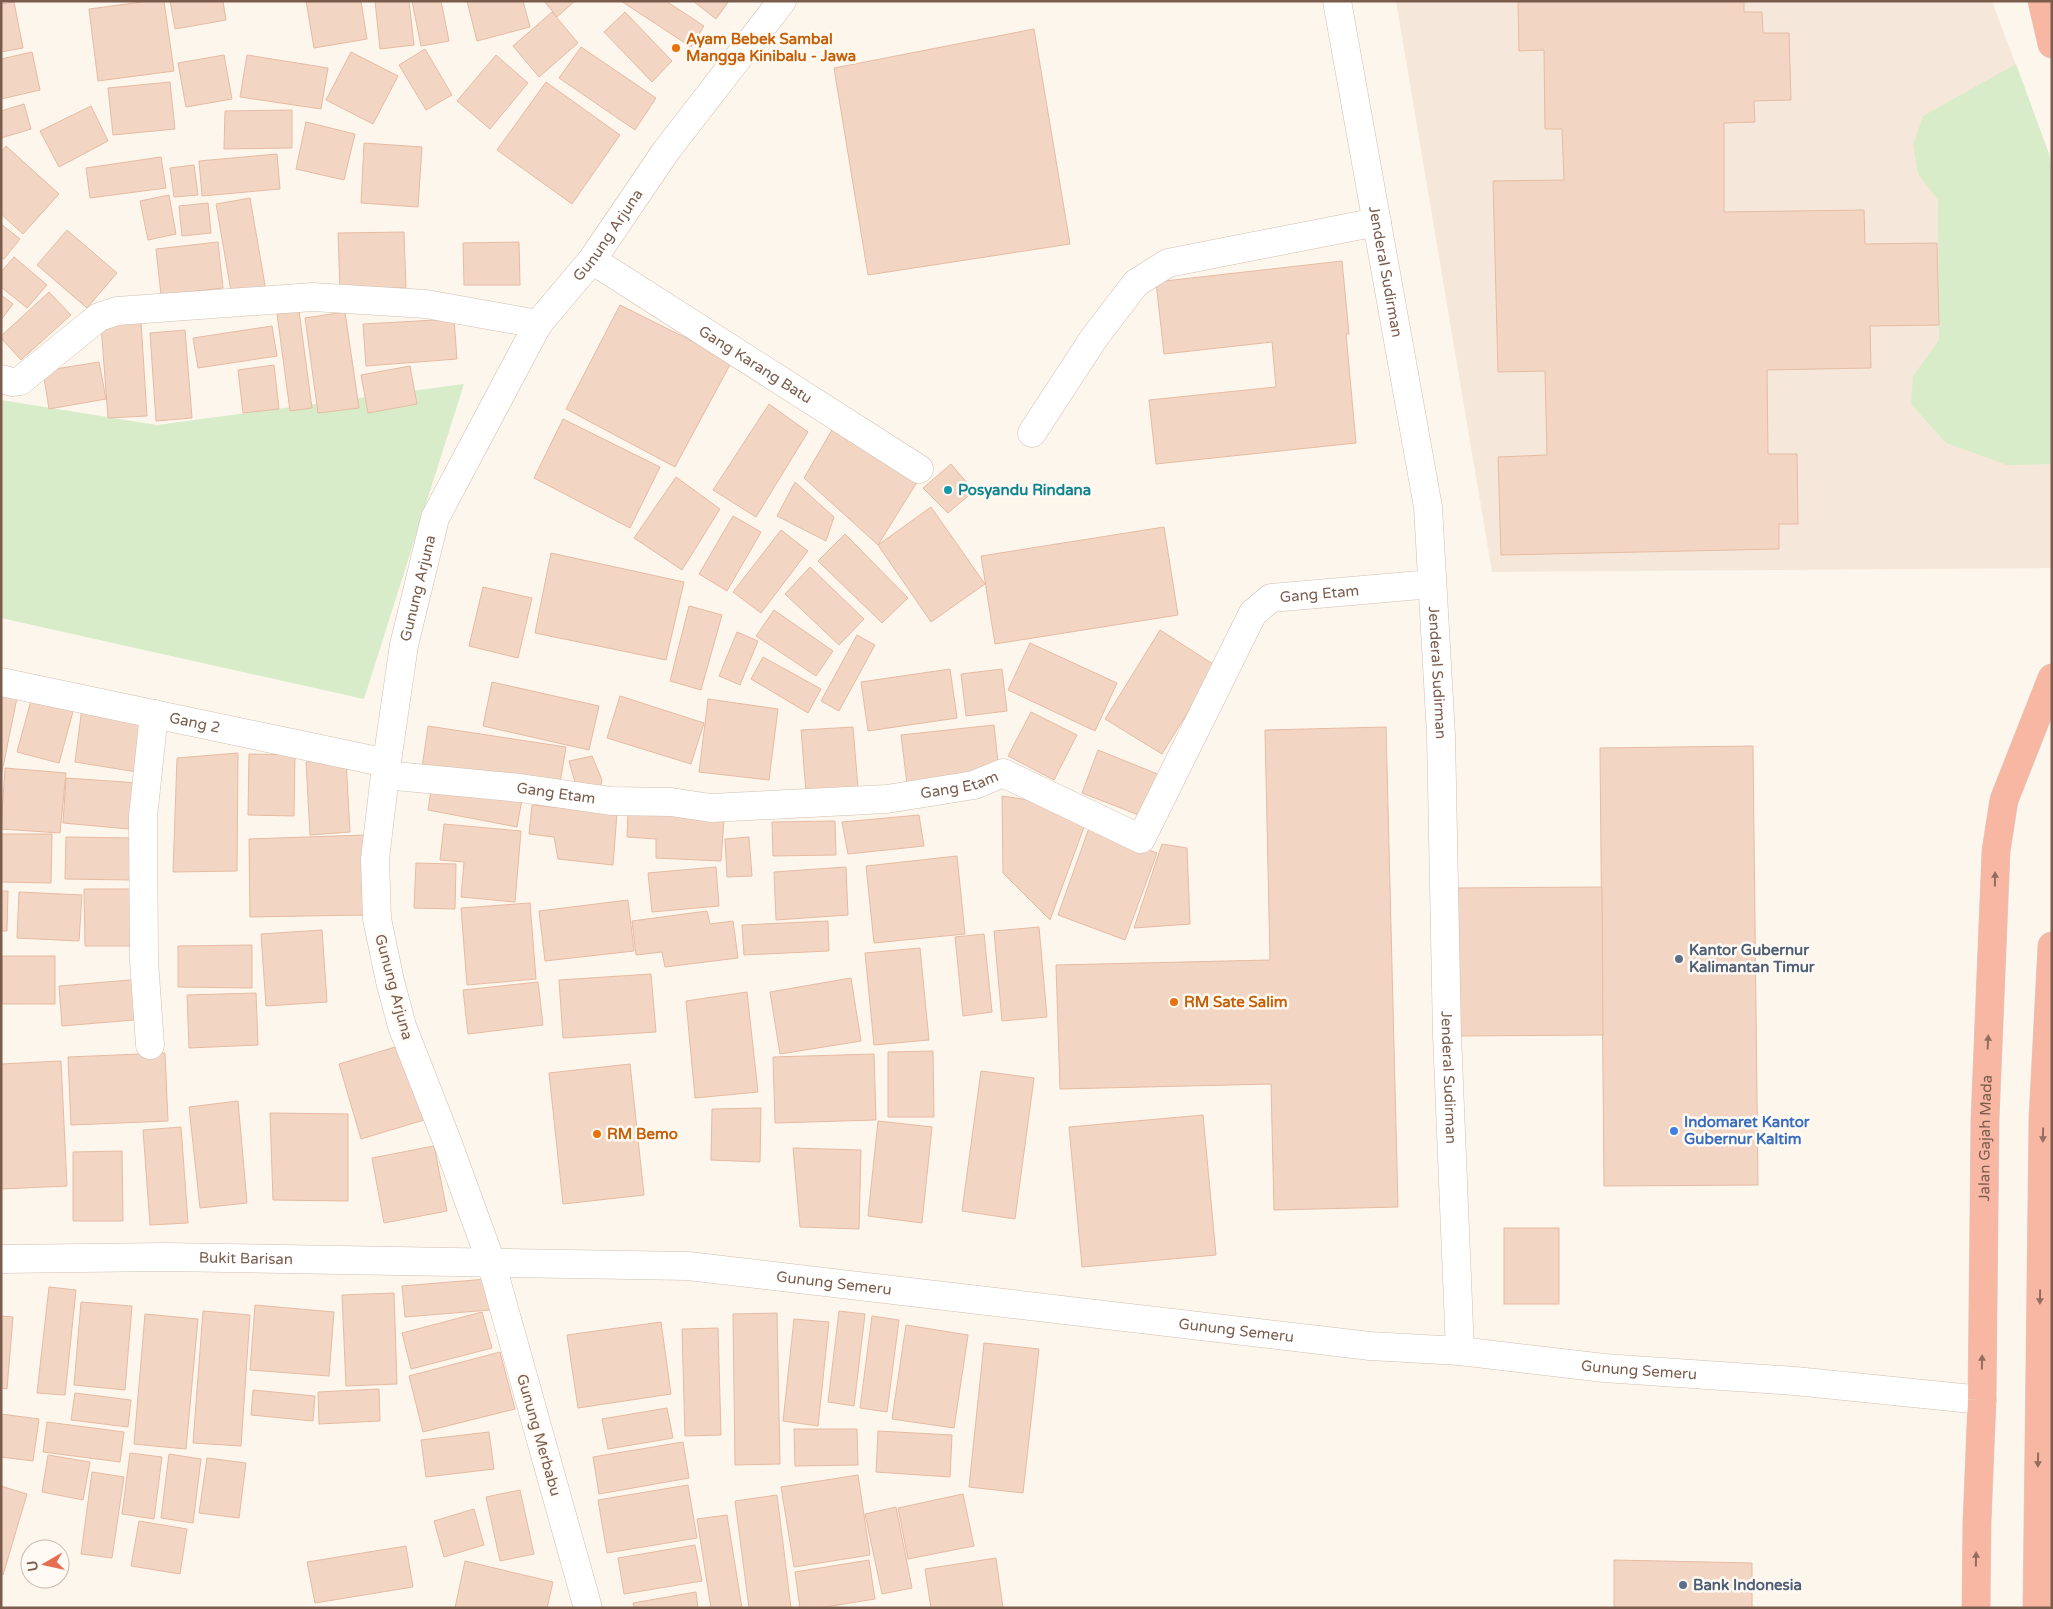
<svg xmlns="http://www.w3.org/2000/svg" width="2053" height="1609" font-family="'Varela Round',sans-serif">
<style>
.residential{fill:#f5e8da}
.green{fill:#d8ecc9}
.building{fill:#f3d5c3;stroke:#e6bba3}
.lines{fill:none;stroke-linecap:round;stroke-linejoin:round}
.minor-casing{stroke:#d1beb0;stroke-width:29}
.highway-casing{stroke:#dad1cd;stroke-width:29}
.minor{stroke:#fff;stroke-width:28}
.highway{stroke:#f7b7a3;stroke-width:28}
.oneway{fill:#936e5e}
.food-dot{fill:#e8710a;stroke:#fffaf3;stroke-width:2}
.culture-dot{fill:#0f9aa8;stroke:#fffaf3;stroke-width:2}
.service-dot{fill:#5c6f8a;stroke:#fffaf3;stroke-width:2}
.shop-dot{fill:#3f7fe0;stroke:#fffaf3;stroke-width:2}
.labels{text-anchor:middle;stroke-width:5;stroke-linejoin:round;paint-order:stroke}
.food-label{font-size:15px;font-weight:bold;fill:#c56008;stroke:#fffaf3;text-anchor:start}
.street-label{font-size:15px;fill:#7a5c4d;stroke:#fffaf3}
.culture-label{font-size:15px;font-weight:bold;fill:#0d838f;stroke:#fffaf3;text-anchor:start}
.service-label{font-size:15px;font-weight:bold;fill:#4e5e75;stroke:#fffaf3;text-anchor:start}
.shop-label{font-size:15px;font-weight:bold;fill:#366cbe;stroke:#fffaf3;text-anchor:start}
</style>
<rect width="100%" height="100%" fill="#fdf6ec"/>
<polygon class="residential" points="1396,1 1992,1 2049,154 2052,177 2052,568 1492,572"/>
<g class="green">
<polygon points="2016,64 2049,154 2052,177 2052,464 2007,465 1946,443 1911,404 1913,376 1939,340 1938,200 1918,174 1913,145 1923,116"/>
<polygon points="464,384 364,699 1,618 1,400 157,425"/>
</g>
<g class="building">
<polygon points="149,1 164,1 174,71 98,81 89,9"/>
<polygon points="170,1 223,1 226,20 175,29"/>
<polygon points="306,1 361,1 367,39 314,48"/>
<polygon points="375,1 409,1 414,45 380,49"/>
<polygon points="412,1 441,1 449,41 421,46"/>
<polygon points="467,1 523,1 530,27 477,41"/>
<polygon points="544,1 575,1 557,17"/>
<polygon points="621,1 666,1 704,26 691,47"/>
<polygon points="693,1 729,1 716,19"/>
<polygon points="1518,1 1744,1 1744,12 1762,12 1763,33 1789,33 1791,100 1754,101 1755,122 1724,123 1724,212 1864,210 1865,244 1937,243 1939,325 1870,326 1871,368 1767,370 1768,454 1797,454 1798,524 1779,524 1779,549 1501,555 1498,457 1547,455 1545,371 1498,372 1493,181 1564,180 1562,129 1545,129 1544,50 1519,51"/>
<polygon points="14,2 23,48 1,52 1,4"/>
<polygon points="552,12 578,43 539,77 513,46"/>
<polygon points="625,12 672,61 652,82 604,32"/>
<polygon points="1034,29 1070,244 868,275 834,68"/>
<polygon points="581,47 656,98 635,130 559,78"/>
<polygon points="425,49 452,95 426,110 399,65"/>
<polygon points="32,52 40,90 1,99 1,59"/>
<polygon points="351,52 398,76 373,124 326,100"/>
<polygon points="224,55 232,99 186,107 178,63"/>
<polygon points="247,55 328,68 321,109 240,97"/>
<polygon points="496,55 528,83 490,129 457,101"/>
<polygon points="170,82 175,129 113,135 108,88"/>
<polygon points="546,82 620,135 572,204 497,150"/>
<polygon points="24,104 31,129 1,138 1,111"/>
<polygon points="91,106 108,141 59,167 40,131"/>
<polygon points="292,110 292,148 224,149 225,111"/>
<polygon points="306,122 355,134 344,180 296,169"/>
<polygon points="364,143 422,147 418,207 361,203"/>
<polygon points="6,146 59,194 23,234 1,214 1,152"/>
<polygon points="277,154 280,189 202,196 199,161"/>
<polygon points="161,157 166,188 90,198 86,168"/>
<polygon points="194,165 198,195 174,197 170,168"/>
<polygon points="169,195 176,234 148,240 140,201"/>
<polygon points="250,198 266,291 232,297 216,204"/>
<polygon points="208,203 211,233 182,236 179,206"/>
<polygon points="1,224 20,239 4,259 1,257"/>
<polygon points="67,230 117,273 87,308 37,265"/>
<polygon points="404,232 406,288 340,289 338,233"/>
<polygon points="218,242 223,288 161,295 156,249"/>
<polygon points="519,242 520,285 464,285 463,243"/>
<polygon points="14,257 47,285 27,308 1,287 1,272"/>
<polygon points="1342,261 1349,334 1346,334 1356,443 1156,464 1149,400 1276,387 1272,342 1164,354 1156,282"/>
<polygon points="49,292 71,315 21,360 1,338 1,336"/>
<polygon points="1,295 13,304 1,320"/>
<polygon points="620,305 732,361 675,467 566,409"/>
<polygon points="299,311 312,408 290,411 277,314"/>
<polygon points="345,312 359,408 318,413 305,318"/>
<polygon points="454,319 457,359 366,366 363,324"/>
<polygon points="141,322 147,416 108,418 101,325"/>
<polygon points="272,326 277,356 198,368 193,338"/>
<polygon points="185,330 192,418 156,421 150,333"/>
<polygon points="99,362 106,399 49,409 43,371"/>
<polygon points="274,365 279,409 243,413 238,370"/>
<polygon points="410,366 417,404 368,413 361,375"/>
<polygon points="769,404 808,432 756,517 713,490"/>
<polygon points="563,419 660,467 630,528 534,478"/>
<polygon points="833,428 919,479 878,545 804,478"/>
<polygon points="951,464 974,491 948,513 923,488"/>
<polygon points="676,477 720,509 682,570 634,538"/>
<polygon points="795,482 834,517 826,541 777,516"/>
<polygon points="931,507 985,584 931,622 878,545"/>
<polygon points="733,516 761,532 727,591 699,574"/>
<polygon points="1164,527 1178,615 995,644 981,556"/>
<polygon points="781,530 808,551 761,613 733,592"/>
<polygon points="845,534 908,598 882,623 818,561"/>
<polygon points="551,553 684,582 666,660 535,633"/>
<polygon points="810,567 864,619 839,645 785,594"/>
<polygon points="483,587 532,598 518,658 469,646"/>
<polygon points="689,606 722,615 701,690 670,681"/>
<polygon points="774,610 833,651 816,676 756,636"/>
<polygon points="1160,630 1216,666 1162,754 1105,719"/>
<polygon points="737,632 758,641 740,685 719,676"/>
<polygon points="857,635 875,645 839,711 821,701"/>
<polygon points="1030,643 1117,683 1095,731 1008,690"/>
<polygon points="763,657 821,689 808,713 751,679"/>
<polygon points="950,669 957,718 868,731 861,682"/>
<polygon points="1002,669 1007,711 966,716 961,674"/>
<polygon points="492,682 599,706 589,750 483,726"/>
<polygon points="1,685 19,688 2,772 1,772"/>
<polygon points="33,693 75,704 59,763 17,752"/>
<polygon points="620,696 704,723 691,764 607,738"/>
<polygon points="708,699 778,709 769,780 699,772"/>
<polygon points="82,708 145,716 137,772 75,762"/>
<polygon points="1031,712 1077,735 1054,780 1008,756"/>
<polygon points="994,725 999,772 907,784 901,735"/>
<polygon points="428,726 566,747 559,789 422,768"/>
<polygon points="853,727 858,788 806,792 801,730"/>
<polygon points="1386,727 1398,1207 1274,1210 1271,1084 1060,1089 1056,965 1270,960 1265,730"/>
<polygon points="1753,746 1758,1185 1604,1186 1600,748"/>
<polygon points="1098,750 1160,775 1144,817 1082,793"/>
<polygon points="238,753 237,871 173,872 177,758"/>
<polygon points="249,754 295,755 294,816 248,815"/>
<polygon points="592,756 602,780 599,792 576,786 569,761"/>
<polygon points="346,759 350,832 310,835 306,762"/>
<polygon points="5,768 66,773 60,833 1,829"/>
<polygon points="66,778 139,783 140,830 63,823"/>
<polygon points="432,783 522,799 517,827 428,810"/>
<polygon points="1002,796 1042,802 1087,819 1050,920 1003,873"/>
<polygon points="532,805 617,813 613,865 558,859 554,837 529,834"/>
<polygon points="628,813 724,819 721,861 656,858 656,839 627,837"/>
<polygon points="919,815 924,846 848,854 842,822"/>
<polygon points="835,821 836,855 773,856 772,822"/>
<polygon points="444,824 521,831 515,902 461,897 464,862 440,860"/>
<polygon points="1089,828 1157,853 1125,940 1058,915"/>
<polygon points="1,834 52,834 51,883 1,882"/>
<polygon points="365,835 364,915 250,917 249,839"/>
<polygon points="66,837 130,838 130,880 65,879"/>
<polygon points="749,837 752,876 727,877 725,839"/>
<polygon points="1162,844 1187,848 1190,924 1134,928"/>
<polygon points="957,856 965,934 874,943 866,866"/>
<polygon points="416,863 456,864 455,909 414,908"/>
<polygon points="716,867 719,906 652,912 648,873"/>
<polygon points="846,867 848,915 776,920 774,872"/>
<polygon points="1602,887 1603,1035 1457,1036 1456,888"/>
<polygon points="84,889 140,889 140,946 85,946"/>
<polygon points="1,891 8,891 7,931 1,931"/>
<polygon points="19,892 82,895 79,941 17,938"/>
<polygon points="628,900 634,951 545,961 539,911"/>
<polygon points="530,903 536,979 467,985 461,908"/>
<polygon points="707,911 710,924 733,921 738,958 665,967 662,952 636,955 632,921"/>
<polygon points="828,921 829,951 744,955 742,925"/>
<polygon points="1039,927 1047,1017 1002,1021 994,931"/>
<polygon points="322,930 327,1002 266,1006 261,934"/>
<polygon points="984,934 992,1012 963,1016 955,937"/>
<polygon points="252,945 252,988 178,987 178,946"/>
<polygon points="920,948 929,1040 874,1045 865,953"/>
<rect x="2" y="956" width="53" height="48"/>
<polygon points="651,974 656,1032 563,1038 559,980"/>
<polygon points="851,978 861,1041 780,1054 770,992"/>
<polygon points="142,979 145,1019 62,1026 59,986"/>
<polygon points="538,982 543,1025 468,1034 463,990"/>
<polygon points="747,992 758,1092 695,1098 686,1001"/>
<polygon points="256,993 258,1045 189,1048 187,995"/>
<polygon points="402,1045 424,1120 361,1139 339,1064"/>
<polygon points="933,1051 934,1117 888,1117 888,1052"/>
<polygon points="165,1053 168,1121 71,1125 68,1057"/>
<polygon points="874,1054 876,1120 775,1123 773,1057"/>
<polygon points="61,1061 67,1186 1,1189 1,1064"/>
<polygon points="630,1064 644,1195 563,1204 549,1073"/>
<polygon points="981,1071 1034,1078 1015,1219 962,1211"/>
<polygon points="238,1101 247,1203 200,1208 189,1107"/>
<polygon points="761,1108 760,1162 711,1160 712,1109"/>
<polygon points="270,1113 348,1114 348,1201 273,1200"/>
<polygon points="1203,1115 1216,1255 1082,1267 1069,1127"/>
<polygon points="878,1121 932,1127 922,1223 868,1216"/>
<polygon points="181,1127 188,1223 150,1225 143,1130"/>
<polygon points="434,1146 447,1211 384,1223 372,1158"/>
<polygon points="793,1148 861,1150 859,1229 800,1227"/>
<polygon points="122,1151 123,1221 73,1221 73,1152"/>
<rect x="1504" y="1228" width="55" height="76"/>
<polygon points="487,1279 490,1310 405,1317 402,1286"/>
<polygon points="49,1287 76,1290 65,1395 37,1393"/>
<polygon points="394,1293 397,1384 346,1386 342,1295"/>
<polygon points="81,1302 132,1306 125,1390 74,1385"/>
<polygon points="255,1305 334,1312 329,1376 250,1370"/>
<polygon points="203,1311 250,1315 241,1446 193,1443"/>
<polygon points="839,1311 865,1314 854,1406 828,1402"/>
<polygon points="482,1312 492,1348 411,1369 402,1333"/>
<polygon points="777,1313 780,1464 735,1465 733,1314"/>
<polygon points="145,1314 198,1319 186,1449 134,1444"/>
<polygon points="1,1316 13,1317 7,1389 1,1388"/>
<polygon points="872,1316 899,1320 887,1412 860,1408"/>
<polygon points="794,1319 829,1322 818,1426 783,1421"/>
<polygon points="661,1322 671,1394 578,1408 567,1335"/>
<polygon points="906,1325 968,1335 954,1428 892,1419"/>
<polygon points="718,1328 721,1435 685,1436 682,1329"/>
<polygon points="984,1343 1039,1349 1023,1493 969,1487"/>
<polygon points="500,1352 515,1409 423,1432 409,1376"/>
<polygon points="379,1389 380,1421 319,1424 318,1392"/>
<polygon points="253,1390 315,1396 313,1421 251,1415"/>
<polygon points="75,1393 131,1400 128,1427 71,1420"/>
<polygon points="667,1408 673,1438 608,1449 602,1419"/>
<polygon points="1,1414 39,1419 33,1461 1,1457"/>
<polygon points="47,1422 124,1432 120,1462 43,1452"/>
<polygon points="794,1429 857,1429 858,1465 795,1466"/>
<polygon points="878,1431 952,1435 950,1477 876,1472"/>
<polygon points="489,1432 494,1469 426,1477 421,1440"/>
<polygon points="683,1442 689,1478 599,1494 593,1457"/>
<polygon points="130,1453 162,1457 154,1519 122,1514"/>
<polygon points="169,1454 201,1459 193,1523 161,1518"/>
<polygon points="48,1455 90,1462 83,1500 42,1492"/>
<polygon points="207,1458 246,1463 239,1518 199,1513"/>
<polygon points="92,1472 124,1477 112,1558 81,1554"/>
<polygon points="858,1475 870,1555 794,1567 781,1487"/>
<polygon points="688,1485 697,1538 607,1553 598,1500"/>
<polygon points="1,1486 27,1494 3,1575 1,1574"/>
<polygon points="520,1490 534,1554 500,1561 486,1497"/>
<polygon points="963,1494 974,1546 908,1559 898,1508"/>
<polygon points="777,1495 791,1608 749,1608 735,1501"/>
<polygon points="896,1507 912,1588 882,1594 865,1514"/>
<polygon points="474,1509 484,1545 444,1557 434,1521"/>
<polygon points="727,1515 742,1608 711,1608 697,1519"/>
<polygon points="139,1521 187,1529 180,1574 131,1566"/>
<polygon points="695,1545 702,1581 624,1594 618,1558"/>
<polygon points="406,1546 413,1587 315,1603 307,1562"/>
<polygon points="996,1558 1003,1608 931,1608 925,1569"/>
<polygon points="869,1560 875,1599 819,1608 800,1608 795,1572"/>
<polygon points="1614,1560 1752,1563 1752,1608 1614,1608"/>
<polygon points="465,1561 553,1582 547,1608 455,1608"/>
<polygon points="696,1592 698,1608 634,1608 633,1603"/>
</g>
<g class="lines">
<defs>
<g id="minor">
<path id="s1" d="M1337 1 1428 507 1441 735 1447 1035 1460 1351"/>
<path id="s2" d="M592 260 919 469"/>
<polyline points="1,379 12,382 20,381 99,317 117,311 313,297 426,304 538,324"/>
<polyline points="1032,433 1094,338 1136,283 1168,263 1377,222"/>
<path id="s3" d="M1 682 387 763"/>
<path id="s4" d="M385 775 520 788 611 801 671 802 711 808 887 799 974 785 1003 773 1141 839 1253 613 1271 598 1432 584"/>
<polyline points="150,1045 144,961 143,817 154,714"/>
<path id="s5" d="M1 1259 165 1257 688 1266 1370 1346 1460 1351 1604 1368 1795 1381 1982 1400"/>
<path id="s6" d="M588 1608 491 1262 447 1141 402 1026 390 981 377 919 375 859 385 775 404 645 435 518 538 324 592 260 666 151 782 1"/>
</g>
<g id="highway">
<polyline points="2042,1 2052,44"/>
<path id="s7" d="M1976 1608 1977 1522 1982 1400 1985 1120 1996 851 2004 800 2052 678"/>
<polyline points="2037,1608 2043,1118 2052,946"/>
</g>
</defs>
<use href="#minor" class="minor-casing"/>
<use href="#highway" class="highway-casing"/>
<use href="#minor" class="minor"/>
<use href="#highway" class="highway"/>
</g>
<defs><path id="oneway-solid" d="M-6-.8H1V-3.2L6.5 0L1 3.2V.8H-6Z" transform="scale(1.25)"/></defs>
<g class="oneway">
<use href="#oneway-solid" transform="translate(1995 879) rotate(-89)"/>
<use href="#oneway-solid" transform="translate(1988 1042) rotate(-87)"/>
<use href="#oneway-solid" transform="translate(2043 1135) rotate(91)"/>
<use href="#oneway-solid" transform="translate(2040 1297) rotate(91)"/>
<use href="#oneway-solid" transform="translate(1982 1362) rotate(-89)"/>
<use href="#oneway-solid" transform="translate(2038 1460) rotate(91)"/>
<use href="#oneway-solid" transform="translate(1976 1559) rotate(-89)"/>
</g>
<g class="food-dot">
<circle cx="676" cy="48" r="5"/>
<circle cx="1174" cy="1002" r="5"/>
<circle cx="597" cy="1134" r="5"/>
</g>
<circle class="culture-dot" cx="948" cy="490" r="5"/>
<g class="service-dot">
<circle cx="1679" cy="959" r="5"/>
<circle cx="1683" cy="1585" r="5"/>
</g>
<circle class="shop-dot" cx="1674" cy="1131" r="5"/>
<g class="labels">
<g class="food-label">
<text x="686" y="44">Ayam Bebek Sambal<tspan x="686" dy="17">Mangga Kinibalu - Jawa</tspan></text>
<text x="1184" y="1007">RM Sate Salim</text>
<text x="607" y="1139">RM Bemo</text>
</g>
<g class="street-label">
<text dy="5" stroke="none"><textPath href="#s6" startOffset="1461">Gunung Arjuna</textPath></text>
<text dy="5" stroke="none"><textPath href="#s1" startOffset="275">Jenderal Sudirman</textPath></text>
<text dy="5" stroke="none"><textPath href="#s2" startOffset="194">Gang Karang Batu</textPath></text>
<text dy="5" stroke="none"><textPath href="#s6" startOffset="1056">Gunung Arjuna</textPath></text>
<text dy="5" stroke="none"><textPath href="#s4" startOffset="1101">Gang Etam</textPath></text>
<text dy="5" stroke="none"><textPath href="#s1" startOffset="680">Jenderal Sudirman</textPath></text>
<text dy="5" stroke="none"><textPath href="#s3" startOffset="198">Gang 2</textPath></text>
<text dy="5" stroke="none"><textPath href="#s4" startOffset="578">Gang Etam</textPath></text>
<text dy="5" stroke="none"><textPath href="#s4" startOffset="172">Gang Etam</textPath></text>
<text transform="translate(394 987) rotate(75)" y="5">Gunung Arjuna</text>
<text dy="5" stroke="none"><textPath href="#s1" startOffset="1085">Jenderal Sudirman</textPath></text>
<text dy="5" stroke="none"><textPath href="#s7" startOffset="470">Jalan Gajah Mada</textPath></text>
<text dy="5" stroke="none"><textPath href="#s5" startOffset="245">Bukit Barisan</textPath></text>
<text dy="5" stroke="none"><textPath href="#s5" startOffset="834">Gunung Semeru</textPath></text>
<text dy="5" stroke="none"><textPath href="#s5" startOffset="1239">Gunung Semeru</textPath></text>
<text dy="5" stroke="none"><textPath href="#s5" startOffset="1644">Gunung Semeru</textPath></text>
<text transform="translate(539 1435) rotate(74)" y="5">Gunung Merbabu</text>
</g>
<g class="culture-label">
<text x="958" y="495">Posyandu Rindana</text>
</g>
<g class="service-label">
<text x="1689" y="955">Kantor Gubernur<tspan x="1689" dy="17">Kalimantan Timur</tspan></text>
<text x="1693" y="1590">Bank Indonesia</text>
</g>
<g class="shop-label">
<text x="1684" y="1127">Indomaret Kantor<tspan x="1684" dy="17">Gubernur Kaltim</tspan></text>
</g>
</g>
<rect width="2053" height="1609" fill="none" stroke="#7a5c4d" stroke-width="5"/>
<g transform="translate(45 1564) rotate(261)"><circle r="24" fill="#fffaf3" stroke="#cabbb1"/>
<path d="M0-4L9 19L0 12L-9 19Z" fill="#e76f51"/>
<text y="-8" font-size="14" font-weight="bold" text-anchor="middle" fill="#7a5c4d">U</text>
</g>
</svg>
